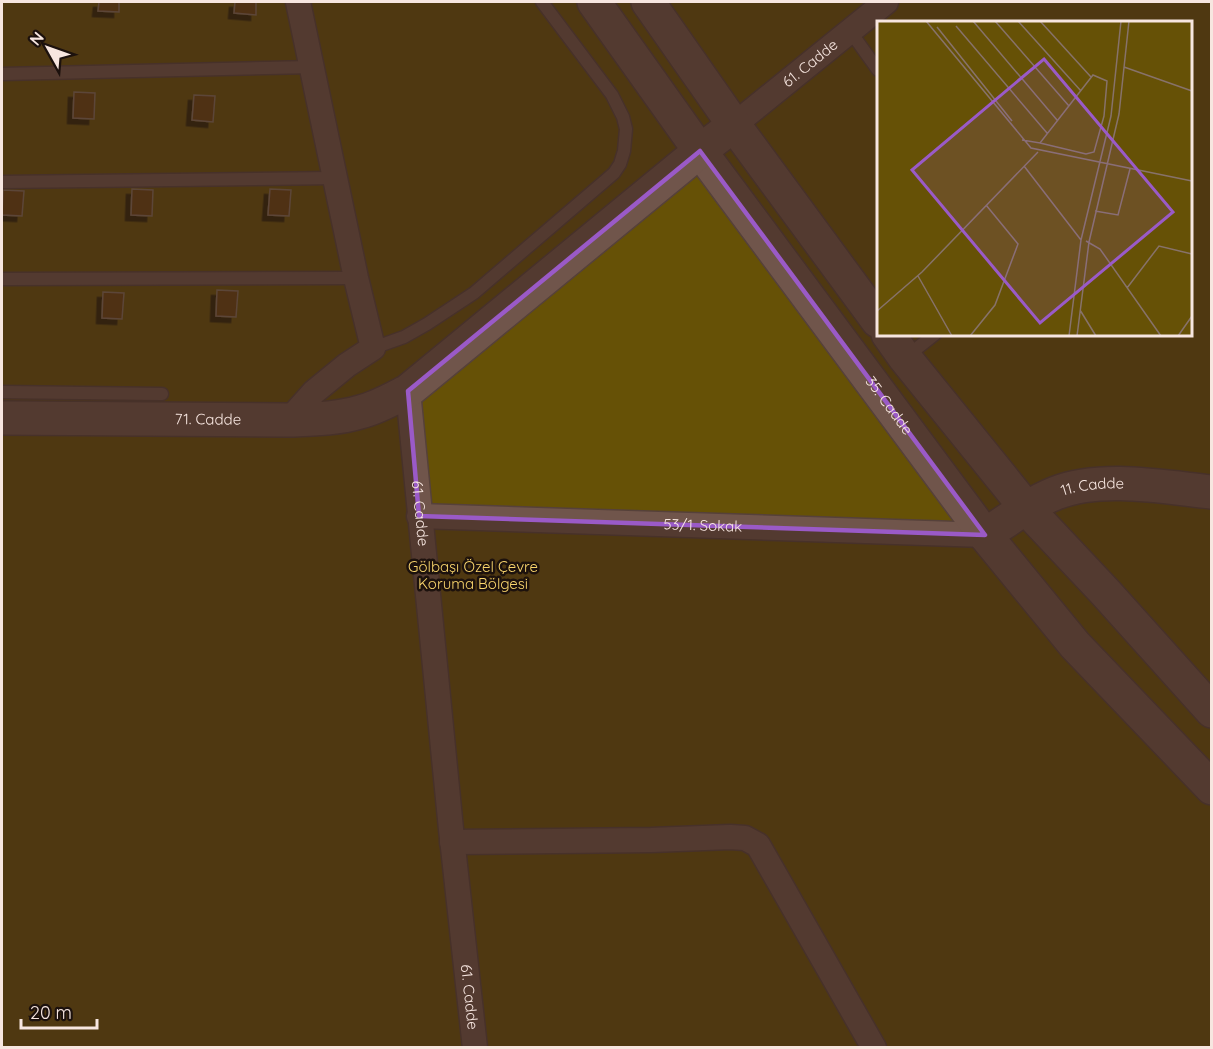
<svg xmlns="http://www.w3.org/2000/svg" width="1213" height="1049" font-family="Quicksand,sans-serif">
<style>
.green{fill:#665106;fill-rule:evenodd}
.building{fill:#663f11;stroke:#846f5b;stroke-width:1.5;filter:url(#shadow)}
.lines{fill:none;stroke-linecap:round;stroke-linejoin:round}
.lane-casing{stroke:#56413a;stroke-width:15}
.street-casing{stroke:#56413a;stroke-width:27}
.secondary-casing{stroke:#56413a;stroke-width:36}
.lane{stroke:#70554b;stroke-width:12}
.street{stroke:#70554b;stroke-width:24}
.secondary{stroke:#70554b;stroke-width:33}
.marked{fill:none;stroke:#9a5ac7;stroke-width:4.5;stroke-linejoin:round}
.labels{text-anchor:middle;stroke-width:5;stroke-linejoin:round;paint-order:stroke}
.street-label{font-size:15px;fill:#f7e6e0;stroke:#1c110d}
.park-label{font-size:15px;fill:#fad66d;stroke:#1c110d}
.inset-road{fill:none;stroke:#87726a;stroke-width:1.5}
.view{fill:#9a5ac7;fill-opacity:0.15;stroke:#9a5ac7;stroke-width:3}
.inset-edge{fill:none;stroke:#f7e6e0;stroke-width:3}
</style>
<defs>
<filter id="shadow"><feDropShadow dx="-5.5" dy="5.5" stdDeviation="0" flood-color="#0009"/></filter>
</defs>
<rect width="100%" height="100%" fill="#3c251c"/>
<path class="green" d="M2 2H1211V1047H2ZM878 22H1190V334H878Z"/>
<g class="building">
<polygon points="99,2 119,2 119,12 98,11"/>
<polygon points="235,2 256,2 256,15 234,13"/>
<polygon points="74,92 95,93 94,119 73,118"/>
<polygon points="194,95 215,96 213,122 192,120"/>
<polygon points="132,189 153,190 152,216 131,215"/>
<polygon points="270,189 291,190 289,216 268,215"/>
<polygon points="3,190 24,191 22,216 2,215"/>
<polygon points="217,290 238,291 236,317 216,316"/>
<polygon points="103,292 124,293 122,319 102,318"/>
</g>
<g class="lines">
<defs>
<g id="lane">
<polyline points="850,31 878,70"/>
<polyline points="2,74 312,67"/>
<polyline points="2,182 335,178"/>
<polyline points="2,279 356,278"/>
<polyline points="373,348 404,337 427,324 474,293 606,180 614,173 620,164 624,151 626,129 623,117 612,95 542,2"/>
<polyline points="906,357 935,334"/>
<polyline points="2,392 162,394"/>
</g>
<g id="street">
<path id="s1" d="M734 125 886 2"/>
<path id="s2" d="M408 391 451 829 475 1048"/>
<polyline points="289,420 314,392 347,365 373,348 356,278 298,2"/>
<path id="s3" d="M419 516 985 535"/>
<polyline points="452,842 651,840 730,837 745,838 758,845 874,1048"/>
</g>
<g id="secondary">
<path id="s4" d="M594 2 700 151 985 535 1075 645 1212 788"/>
<polyline points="648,2 734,125 878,321"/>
<polyline points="888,334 905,358 1027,509 1106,593 1212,711"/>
<path id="s5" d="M2 418 289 420C313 419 337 419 360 412 377 408 392 399 408 391L700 151 734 125"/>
<path id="s6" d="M985 535C1008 520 1031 503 1056 493 1101 475 1164 487 1212 492"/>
</g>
</defs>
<use href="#lane" class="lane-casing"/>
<use href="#street" class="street-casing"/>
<use href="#secondary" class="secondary-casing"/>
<use href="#lane" class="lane"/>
<use href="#street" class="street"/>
<use href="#secondary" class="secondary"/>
</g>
<path d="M0 0H1213V1049H0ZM700 151 985 535 419 516 408 391Z" fill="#3c251c" fill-opacity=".55" fill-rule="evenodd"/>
<path class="marked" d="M700 151 985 535 419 516 408 391Z"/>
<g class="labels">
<g class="street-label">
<text dy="5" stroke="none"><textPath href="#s1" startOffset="98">61. Cadde</textPath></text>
<text dy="5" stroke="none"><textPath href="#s4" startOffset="500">35. Cadde</textPath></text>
<text dy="5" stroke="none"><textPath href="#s5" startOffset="206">71. Cadde</textPath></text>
<text dy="5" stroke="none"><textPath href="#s6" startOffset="120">11. Cadde</textPath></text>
<text dy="5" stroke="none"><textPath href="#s2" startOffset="123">61. Cadde</textPath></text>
<text dy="5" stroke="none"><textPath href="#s3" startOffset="284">53/1. Sokak</textPath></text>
<text dy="5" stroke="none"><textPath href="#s2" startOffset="609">61. Cadde</textPath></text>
</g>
<g class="park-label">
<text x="473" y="572">Gölbaşı Özel Çevre<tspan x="473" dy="17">Koruma Bölgesi</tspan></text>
</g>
</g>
<g transform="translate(877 21)">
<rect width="315" height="315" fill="#3c251c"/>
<path d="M0 0H315V315H0Z" fill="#665106"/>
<path class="inset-road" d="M49 0 154 127 315 160M96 0 180 99M118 0 192 85M141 0 204 70M163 0 214 56M79 5 170 112M60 6 135 100M247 46 315 70M145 119 163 122 216 54 230 60 227 95 217 131 209 133 163 122M147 145 204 219M218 190 241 194 253 148M209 220 223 228 284 315M41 255 75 315M250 267 282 225 315 233M203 289 219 315M0 290 45 251 161 131M93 315 118 284 141 223 109 184M192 315 204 219 234 95 244 0M200 315 212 221 242 93 252 0M301 315 315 295"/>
<path class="view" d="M167 38 296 191 163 302 35 149Z"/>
<rect width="315" height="315" class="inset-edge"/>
</g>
<rect width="1213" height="1049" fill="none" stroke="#f7e6e0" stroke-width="6"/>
<g transform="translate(48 48) rotate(310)" stroke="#1c110d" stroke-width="4.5" paint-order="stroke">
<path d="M0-4.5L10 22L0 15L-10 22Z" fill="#f7e6e0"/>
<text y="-9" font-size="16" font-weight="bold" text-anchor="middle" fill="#f7e6e0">N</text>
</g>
<path d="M21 1019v9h76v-9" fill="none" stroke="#f7e6e0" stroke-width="3"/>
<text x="30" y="1019" font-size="18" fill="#f7e6e0" stroke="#1c110d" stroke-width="4.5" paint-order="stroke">20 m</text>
</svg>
